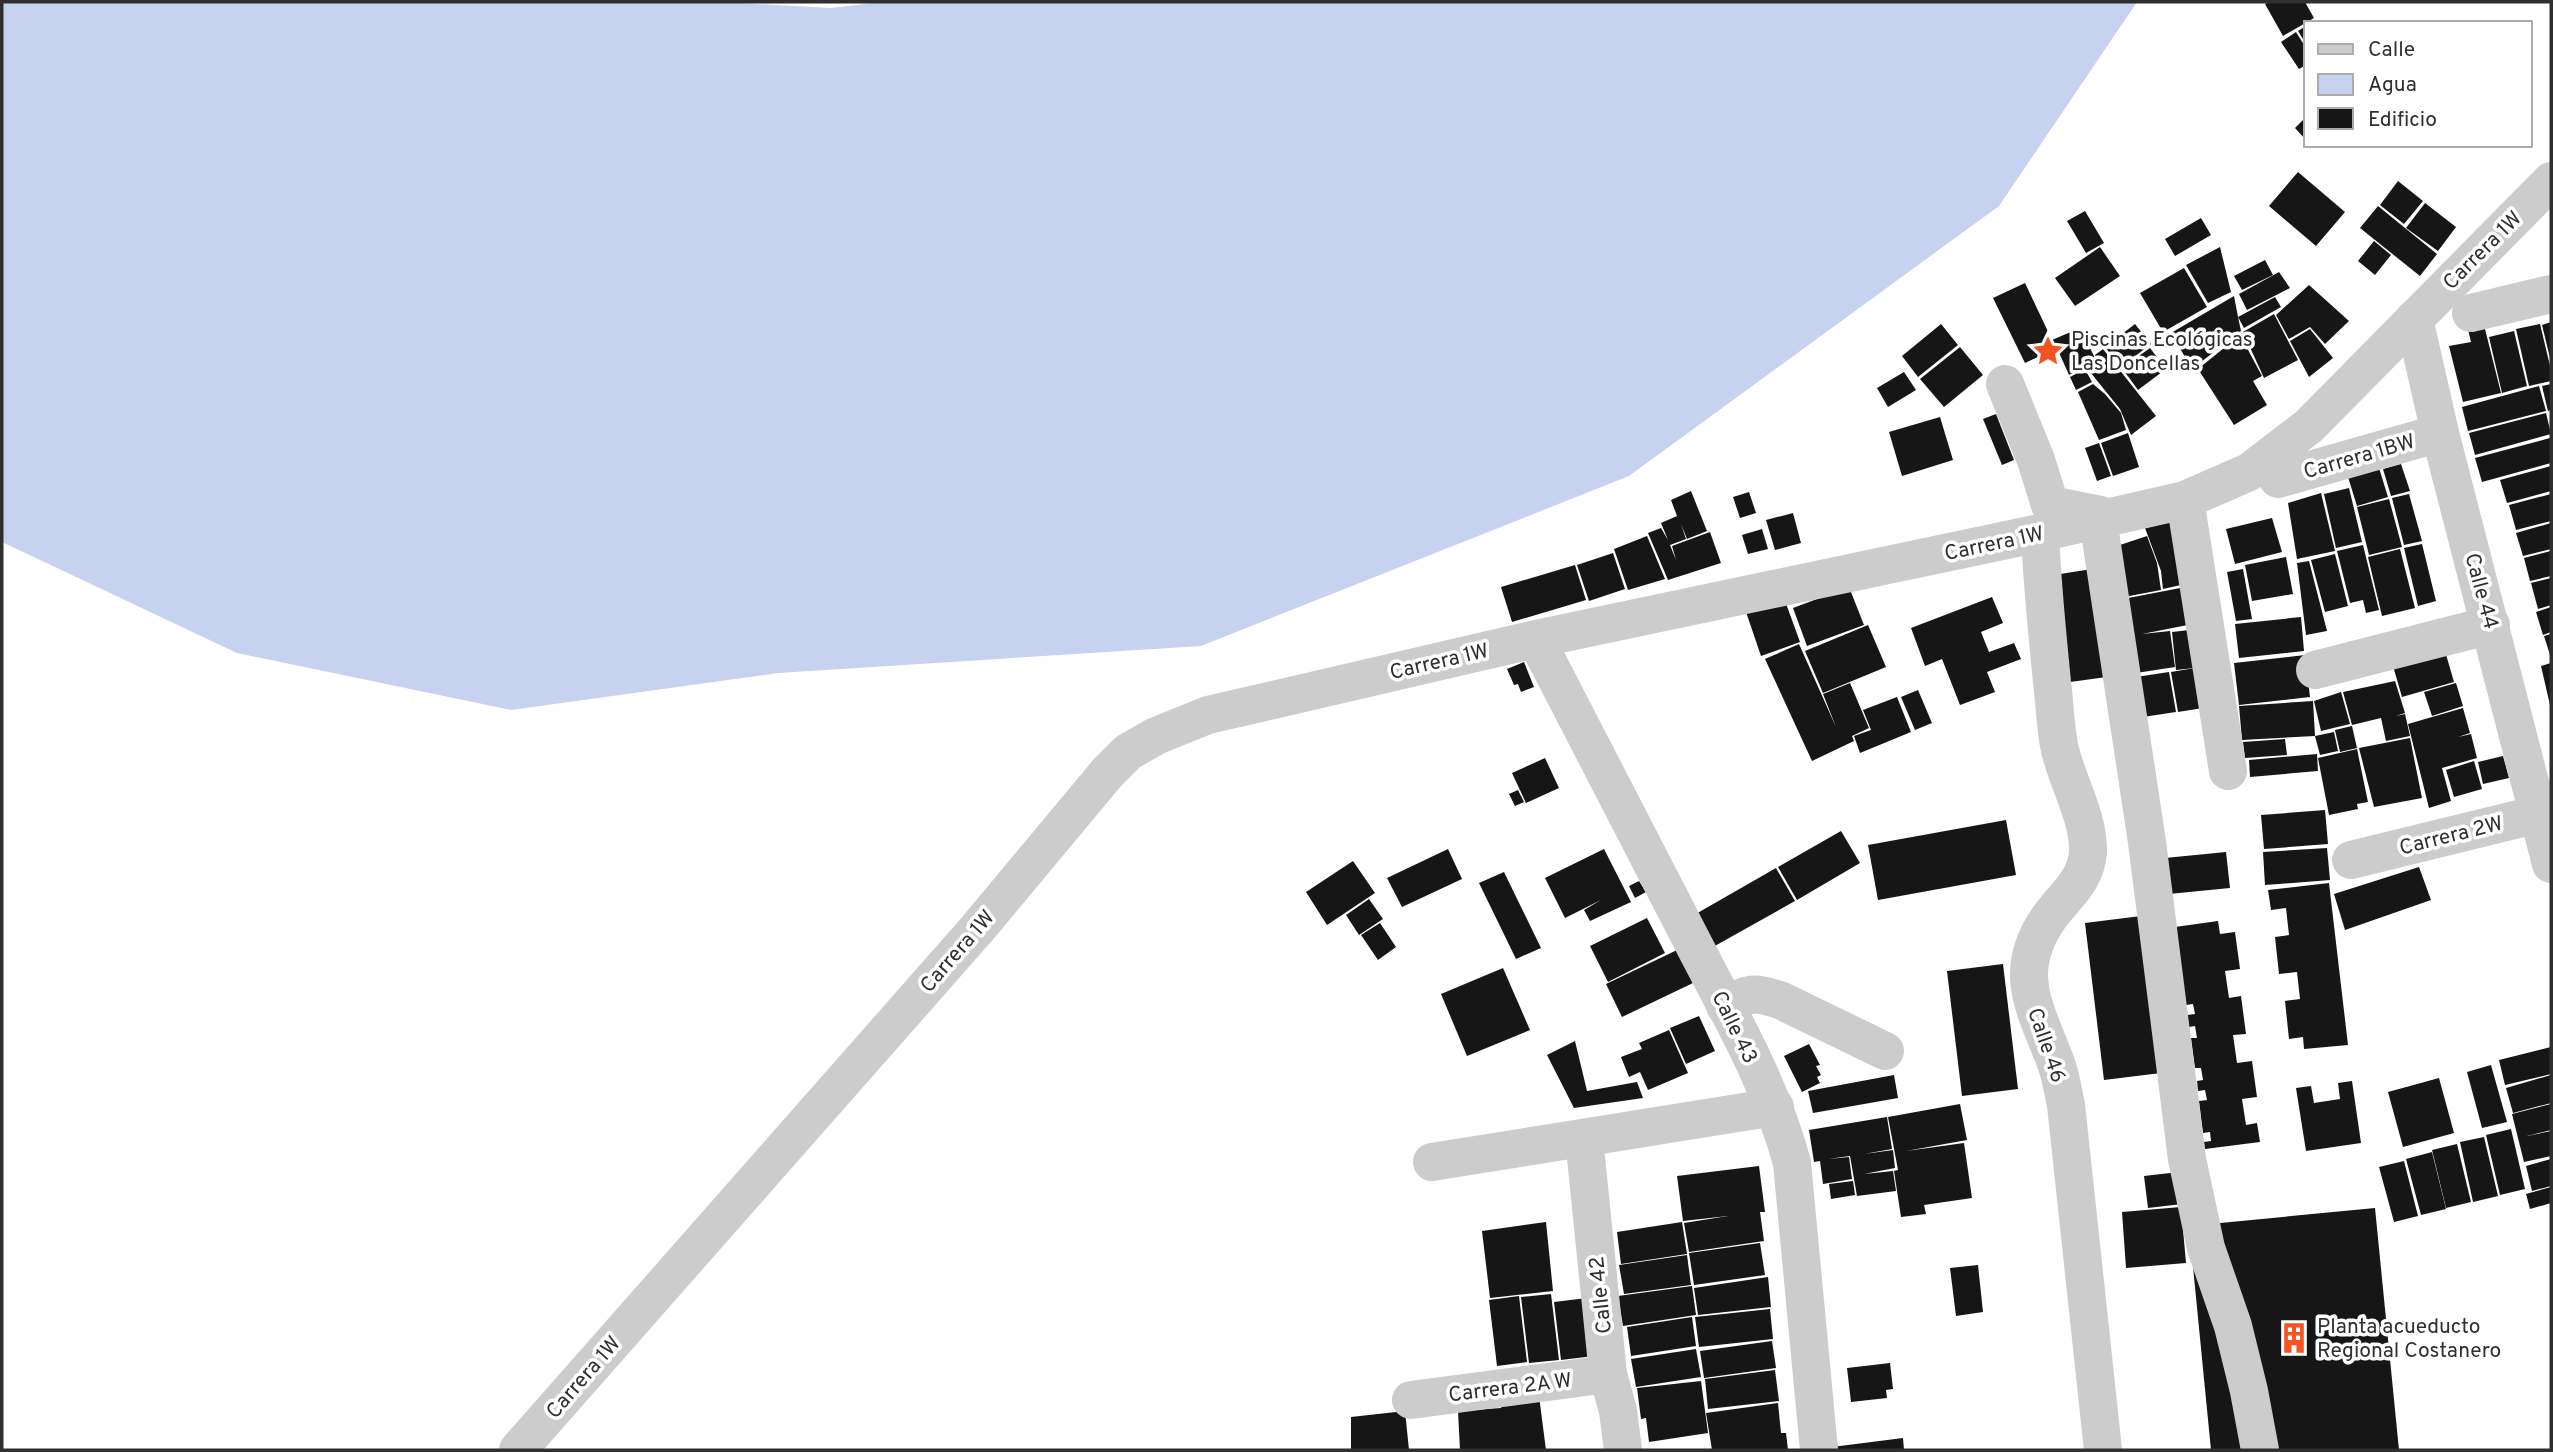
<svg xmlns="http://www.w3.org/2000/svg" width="2553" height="1452" font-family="Overpass,sans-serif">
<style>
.water{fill:#c6d2ef}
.building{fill:#161616}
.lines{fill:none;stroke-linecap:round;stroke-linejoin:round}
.minor{stroke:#ccc;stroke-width:38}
.labels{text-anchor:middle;stroke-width:7;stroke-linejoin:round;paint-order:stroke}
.street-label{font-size:21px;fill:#2f2f2f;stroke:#fff}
.poi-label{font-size:21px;fill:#2f2f2f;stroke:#fff;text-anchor:start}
</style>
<rect width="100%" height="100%" fill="#fff"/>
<polygon class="water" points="2,2 718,2 831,8 882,2 2137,2 1999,206 1629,476 1201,646 778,673 511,710 237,653 2,542"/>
<g class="building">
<polygon points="2269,2 2305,2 2314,18 2283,36 2265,4"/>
<polygon points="2306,26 2306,44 2298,31"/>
<polygon points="2296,32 2306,48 2306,65 2299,69 2281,42"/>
<polygon points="2306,117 2306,140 2295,128"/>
<polygon points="2298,172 2345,212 2316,246 2269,206"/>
<polygon points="2398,181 2423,201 2404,224 2380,205"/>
<polygon points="2425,203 2456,227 2438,251 2406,228"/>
<polygon points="2378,206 2437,254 2420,276 2360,228"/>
<polygon points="2085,211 2104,243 2086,253 2067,221"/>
<polygon points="2201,218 2211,235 2175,256 2165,239"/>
<polygon points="2374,241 2391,255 2375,275 2358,261"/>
<polygon points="2100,247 2120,276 2075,306 2055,278"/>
<polygon points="2220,247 2231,292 2208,303 2186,265"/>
<polygon points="2265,260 2273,275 2242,290 2234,276"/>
<polygon points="2184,268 2207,307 2163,332 2140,293"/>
<polygon points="2279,272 2290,288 2247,310 2239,294"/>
<polygon points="2025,283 2052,340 2080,328 2096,360 2069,375 2057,348 2025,363 1993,298"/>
<polygon points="2309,285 2349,321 2325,344 2310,327 2289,339 2276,315"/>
<polygon points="2234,296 2238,317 2275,297 2281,307 2244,328 2238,317 2241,331 2192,369 2171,333"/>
<polygon points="2481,313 2501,393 2463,402 2449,346 2471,342 2465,317"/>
<polygon points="2274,314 2298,360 2264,378 2243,332"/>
<polygon points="2551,322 2551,357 2550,358 2542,325"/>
<polygon points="1941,324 1958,345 1918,377 1902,356"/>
<polygon points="2135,324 2151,344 2121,367 2105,347"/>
<polygon points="2540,324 2551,370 2551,381 2529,386 2516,329"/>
<polygon points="2310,329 2333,358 2309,377 2290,341"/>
<polygon points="2514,331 2527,386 2502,393 2489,337"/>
<polygon points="2240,335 2262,376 2253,381 2267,405 2234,425 2198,369"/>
<polygon points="1960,347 1983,375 1944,407 1920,379"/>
<polygon points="2150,348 2166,369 2138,390 2122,368"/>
<polygon points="2103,349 2156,416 2131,435 2120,409 2086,367 2099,364 2095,355"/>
<polygon points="2085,369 2092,382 2076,390 2070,377"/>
<polygon points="1904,372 1916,390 1888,407 1877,388"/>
<polygon points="2093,384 2105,394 2121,413 2126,430 2099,440 2078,392"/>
<polygon points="2551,384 2551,410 2548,411 2542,386"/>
<polygon points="2539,386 2546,411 2468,431 2462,407"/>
<polygon points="2546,413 2551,434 2475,455 2469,433"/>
<polygon points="1996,414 2014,460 2002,465 1983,419"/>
<polygon points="1940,417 1953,460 1902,476 1889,432"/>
<polygon points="2128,433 2139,467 2113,476 2101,443"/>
<polygon points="2550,438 2551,463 2482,482 2475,458"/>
<polygon points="2099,443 2111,476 2097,481 2085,448"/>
<polygon points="2401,464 2410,491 2391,496 2383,469"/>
<polygon points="2551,466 2551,491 2507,503 2500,480"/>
<polygon points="2379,468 2388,497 2357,506 2348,477"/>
<polygon points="2349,488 2362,542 2336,548 2324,494"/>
<polygon points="1691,491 1707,531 1687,539 1681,524 1686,539 1670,545 1676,560 1672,546 1710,532 1721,563 1668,580 1648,533 1661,528 1668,540 1661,523 1677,516 1671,500"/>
<polygon points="1749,492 1756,513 1740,518 1733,497"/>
<polygon points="2321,493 2335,551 2297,559 2288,503"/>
<polygon points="2409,494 2422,541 2404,545 2392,498"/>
<polygon points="2551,494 2551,521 2516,530 2509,505"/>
<polygon points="2389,499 2402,547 2369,555 2357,507"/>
<polygon points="1793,513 1801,543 1775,550 1766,520"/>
<polygon points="2272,518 2282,552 2235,564 2226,529"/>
<polygon points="2180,520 2194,582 2163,589 2161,571 2145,528"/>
<polygon points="2551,523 2551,549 2523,556 2516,533"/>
<polygon points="1762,529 1768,549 1748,554 1742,535"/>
<polygon points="1647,536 1665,579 1628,590 1614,549"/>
<polygon points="2147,536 2157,563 2161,590 2124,597 2114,547"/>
<polygon points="2422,544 2436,601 2418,606 2404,548"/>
<polygon points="2363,545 2379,610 2366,613 2363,600 2350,603 2337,551"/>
<polygon points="2400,549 2415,608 2382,616 2368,557"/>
<polygon points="2551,551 2551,576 2530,581 2524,558"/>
<polygon points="1613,553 1625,589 1589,601 1577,565"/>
<polygon points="2335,554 2348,606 2325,612 2311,560"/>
<polygon points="2286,557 2293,594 2252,601 2245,565"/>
<polygon points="2309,561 2327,631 2306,635 2297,563"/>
<polygon points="1575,565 1586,600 1512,622 1501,587"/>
<polygon points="2098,568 2114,676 2070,682 2054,575"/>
<polygon points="2243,569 2252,619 2236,621 2227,572"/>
<polygon points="2551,578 2551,605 2538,609 2531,583"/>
<polygon points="2196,585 2203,622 2142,634 2170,631 2175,667 2136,673 2123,599"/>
<polygon points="1849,587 1864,625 1807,646 1793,608"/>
<polygon points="1992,597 2003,623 1981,632 1989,652 2014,643 2021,659 1987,672 1995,692 1960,705 1942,659 1925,666 1911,628"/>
<polygon points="1784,598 1800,642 1761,656 1746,612"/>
<polygon points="2551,607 2551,632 2543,635 2536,612"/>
<polygon points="2301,617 2304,651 2239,658 2235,624"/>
<polygon points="1868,625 1886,667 1823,693 1805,651"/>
<polygon points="2198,629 2209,707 2178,712 2171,672 2195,668 2176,670 2172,632"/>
<polygon points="2551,634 2551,658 2544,636"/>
<polygon points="1799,644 1836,727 1823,694 1850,683 1869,728 1852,736 1854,741 1812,761 1765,659"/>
<polygon points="2445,651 2454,682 2402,697 2393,666"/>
<polygon points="2305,655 2310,697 2239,705 2234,663"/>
<polygon points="1524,662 1534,687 1521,692 1518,684 1514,685 1507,669"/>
<polygon points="2551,663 2551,705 2550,705 2541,666"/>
<polygon points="2169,672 2176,712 2143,717 2136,677"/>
<polygon points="2395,681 2405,713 2396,716 2405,714 2410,736 2386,741 2381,718 2352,725 2343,692"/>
<polygon points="2456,683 2463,706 2432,716 2424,692"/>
<polygon points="1918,690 1932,723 1915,730 1901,697"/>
<polygon points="2341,692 2350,724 2321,731 2314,701"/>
<polygon points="1897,697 1911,732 1860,753 1854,736 1871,730 1863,710"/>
<polygon points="2313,701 2315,736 2242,740 2239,706"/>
<polygon points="2463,708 2470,733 2458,737 2471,734 2477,758 2442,768 2451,801 2429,808 2408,724"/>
<polygon points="2352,726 2357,748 2340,752 2335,730"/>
<polygon points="2334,732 2338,751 2320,755 2315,736"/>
<polygon points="2410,738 2422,798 2374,807 2359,748"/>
<polygon points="2285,739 2287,755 2245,758 2243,742"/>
<polygon points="2357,749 2368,802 2357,804 2358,809 2329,815 2318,758"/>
<polygon points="2317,754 2318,771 2250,777 2249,760"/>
<polygon points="2503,756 2509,778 2483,784 2478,762"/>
<polygon points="1545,758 1559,788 1526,803 1512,773"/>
<polygon points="2474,761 2482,789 2454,797 2446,770"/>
<polygon points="1518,790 1524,802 1515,806 1509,794"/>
<polygon points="2325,810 2328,844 2264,849 2261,815"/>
<polygon points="2006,820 2016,875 1878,900 1868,845"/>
<polygon points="1841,831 1860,863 1797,900 1778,867"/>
<polygon points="2327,848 2330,880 2265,885 2263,852"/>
<polygon points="1448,849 1462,879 1402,907 1387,878"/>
<polygon points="1604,849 1631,902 1590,921 1584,910 1601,900 1565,918 1545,878"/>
<polygon points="2226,852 2230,888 2169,894 2165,858"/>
<polygon points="1353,861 1375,893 1327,925 1306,892"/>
<polygon points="2419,867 2431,900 2345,930 2334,894"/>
<polygon points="1776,868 1795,901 1713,947 1694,915"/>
<polygon points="1504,872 1541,948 1516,959 1479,883"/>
<polygon points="1639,881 1646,892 1635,898 1629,886"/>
<polygon points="2329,883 2348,1045 2304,1049 2303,1037 2289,1039 2285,1001 2300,999 2297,972 2279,974 2275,937 2289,935 2286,908 2271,910 2268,890"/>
<polygon points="1369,899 1383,919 1359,935 1346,915"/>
<polygon points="2141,916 2161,1073 2104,1080 2085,923"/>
<polygon points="1647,918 1665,953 1608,982 1590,946"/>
<polygon points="2218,921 2220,934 2235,932 2240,969 2225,971 2229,998 2241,996 2246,1034 2233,1035 2237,1063 2252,1061 2257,1097 2242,1099 2246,1125 2257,1123 2260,1142 2205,1149 2204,1142 2211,1141 2210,1132 2203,1133 2199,1101 2207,1100 2205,1090 2198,1091 2197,1081 2203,1080 2201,1068 2195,1068 2191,1038 2197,1038 2195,1026 2189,1027 2187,1015 2195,1014 2193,1004 2186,1005 2175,927"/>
<polygon points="1380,923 1396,947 1378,960 1361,935"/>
<polygon points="1677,950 1693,983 1622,1017 1606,984"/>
<polygon points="2003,964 2018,1089 1962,1096 1947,971"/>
<polygon points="1503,968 1530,1030 1467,1056 1441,994"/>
<polygon points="1699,1016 1715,1051 1686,1064 1670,1028"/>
<polygon points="1669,1030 1688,1073 1648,1090 1640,1072 1629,1077 1621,1057 1642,1049 1639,1043"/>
<polygon points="1575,1041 1587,1091 1637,1082 1643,1098 1574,1108 1547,1055"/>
<polygon points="1809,1044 1820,1065 1816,1066 1821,1075 1817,1077 1820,1083 1802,1092 1784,1056"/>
<polygon points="2551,1047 2551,1074 2505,1085 2499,1060"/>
<polygon points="2491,1065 2507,1122 2482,1128 2467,1072"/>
<polygon points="1894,1075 1898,1098 1813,1113 1808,1091"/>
<polygon points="2551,1075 2551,1103 2513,1113 2506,1088"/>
<polygon points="2439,1078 2454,1133 2403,1147 2388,1092"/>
<polygon points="2352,1081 2361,1143 2306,1151 2296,1088 2311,1086 2314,1103 2340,1099 2338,1083"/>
<polygon points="1960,1104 1967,1140 1906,1151 1964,1143 1972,1198 1924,1205 1926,1214 1901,1217 1894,1171 1898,1170 1888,1117"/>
<polygon points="2551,1104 2551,1130 2527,1136 2551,1131 2551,1156 2524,1162 2512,1114"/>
<polygon points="1887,1117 1892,1149 1864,1154 1893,1150 1895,1168 1864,1174 1893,1171 1896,1191 1857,1196 1850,1156 1828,1159 1849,1157 1852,1179 1823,1184 1820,1161 1814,1162 1809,1130"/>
<polygon points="2511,1129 2525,1189 2500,1195 2486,1135"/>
<polygon points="2484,1137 2498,1196 2473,1202 2460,1142"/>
<polygon points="2457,1144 2471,1202 2446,1208 2432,1150"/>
<polygon points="2432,1152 2446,1209 2421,1215 2406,1159"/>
<polygon points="2551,1159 2551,1186 2532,1191 2526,1166"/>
<polygon points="2404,1161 2418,1216 2394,1222 2379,1167"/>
<polygon points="1759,1166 1765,1212 1760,1212 1764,1241 1689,1252 1684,1223 1728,1216 1683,1221 1677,1176"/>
<polygon points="2179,1172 2182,1204 2148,1208 2144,1176"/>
<polygon points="1853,1181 1855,1195 1831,1199 1829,1184"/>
<polygon points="2551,1187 2551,1203 2530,1209 2526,1194"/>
<polygon points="2181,1207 2186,1263 2126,1268 2122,1212"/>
<polygon points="2375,1208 2399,1450 2211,1450 2189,1226"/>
<polygon points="1546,1222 1553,1291 1490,1298 1482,1231"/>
<polygon points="1682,1222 1687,1254 1621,1264 1617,1232"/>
<polygon points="1760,1243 1765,1275 1694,1285 1689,1253"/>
<polygon points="1687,1255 1691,1285 1624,1294 1619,1265"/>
<polygon points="1978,1265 1983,1312 1956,1316 1950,1268"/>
<polygon points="1768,1277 1771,1307 1698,1315 1694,1288"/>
<polygon points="1692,1286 1696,1315 1623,1326 1618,1296"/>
<polygon points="1551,1294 1559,1360 1529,1363 1521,1297"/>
<polygon points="1519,1296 1527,1362 1497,1366 1489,1300"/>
<polygon points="1587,1298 1594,1356 1561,1360 1554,1302"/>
<polygon points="1770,1309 1773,1339 1699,1347 1695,1317"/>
<polygon points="1692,1317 1696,1346 1631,1356 1627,1327"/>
<polygon points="1772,1341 1776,1368 1704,1378 1700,1351"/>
<polygon points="1696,1349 1701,1377 1636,1387 1631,1359"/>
<polygon points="1890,1363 1893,1389 1886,1390 1887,1398 1851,1402 1847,1368"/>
<polygon points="1775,1370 1779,1401 1708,1409 1705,1379"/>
<polygon points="1701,1381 1708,1433 1649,1442 1646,1418 1641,1419 1637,1388"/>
<polygon points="1539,1396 1546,1450 1460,1450 1458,1411 1501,1408 1502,1398"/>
<polygon points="1778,1403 1781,1433 1786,1433 1788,1450 1712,1450 1706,1413"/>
<polygon points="1405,1411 1409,1450 1351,1450 1351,1417"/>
<polygon points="1903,1438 1904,1450 1832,1450 1832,1447"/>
</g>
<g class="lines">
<g class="minor">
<polyline points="2471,313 2551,294"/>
<polyline points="2414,319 2440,433 2551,864"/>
<polyline points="2005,384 2036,460 2050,505 2100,515"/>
<polyline points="2278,479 2440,433"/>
<polyline points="2185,500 2228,771"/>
<polyline points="2098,519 2147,842 2187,1159 2206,1248 2233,1326 2249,1391 2260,1450"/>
<path d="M2040 533C2042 583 2047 632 2052 682 2055 704 2055 728 2060 750 2068 783 2089 818 2088 852 2086 882 2063 897 2048 919 2011 973 2036 1010 2056 1063 2061 1077 2063 1091 2066 1105L2103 1450"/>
<path d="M1536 639C1588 739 1640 840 1692 941 1729 1013 1771 1084 1792 1163L1819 1450"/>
<polyline points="2315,670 2491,625"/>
<polyline points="2351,860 2551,811"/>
<path d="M1725 1006C1750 992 1753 992 1780 1000L1885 1051"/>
<polyline points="1584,1138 1608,1374 1618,1411 1623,1450"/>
<polyline points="1432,1162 1775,1107"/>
<polyline points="1411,1400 1608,1374"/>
<polyline points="518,1450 977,929 1107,773 1128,752 1156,736 1208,715 1536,639 2040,533 2185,500 2249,472 2309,426 2551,181"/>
</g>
</g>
<defs>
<symbol id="sight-bare" viewBox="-9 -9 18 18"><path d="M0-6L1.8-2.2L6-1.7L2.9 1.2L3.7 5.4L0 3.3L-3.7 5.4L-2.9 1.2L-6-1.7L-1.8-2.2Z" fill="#f55422" stroke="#fff" stroke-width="2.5" paint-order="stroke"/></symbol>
<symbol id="building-bare" viewBox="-9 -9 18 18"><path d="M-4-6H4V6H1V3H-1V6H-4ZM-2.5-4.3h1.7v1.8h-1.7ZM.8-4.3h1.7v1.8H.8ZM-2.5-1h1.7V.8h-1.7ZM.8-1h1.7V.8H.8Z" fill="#f55422" stroke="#fff" stroke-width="2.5" paint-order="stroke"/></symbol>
</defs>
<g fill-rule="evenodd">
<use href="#sight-bare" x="2026" y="329" width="44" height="44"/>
<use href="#building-bare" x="2272" y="1316" width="44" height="44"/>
</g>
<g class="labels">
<g class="street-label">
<text transform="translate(2482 250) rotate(-45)" y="7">Carrera 1W</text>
<text transform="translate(2359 456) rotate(-16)" y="7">Carrera 1BW</text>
<text transform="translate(1994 543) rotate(-12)" y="7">Carrera 1W</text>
<text transform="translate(2482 591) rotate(75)" y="7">Calle 44</text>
<text transform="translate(1439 661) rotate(-13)" y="7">Carrera 1W</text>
<text transform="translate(2451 835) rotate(-14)" y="7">Carrera 2W</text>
<text transform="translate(957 951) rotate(-49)" y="7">Carrera 1W</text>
<text transform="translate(1735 1027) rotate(64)" y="7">Calle 43</text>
<text transform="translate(2047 1045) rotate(71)" y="7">Calle 46</text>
<text transform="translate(1600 1295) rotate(-96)" y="7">Calle 42</text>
<text transform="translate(583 1377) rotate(-49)" y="7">Carrera 1W</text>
<text transform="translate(1510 1387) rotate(-7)" y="7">Carrera 2A W</text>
</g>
<g class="poi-label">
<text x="2071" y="346">Piscinas Ecológicas<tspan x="2071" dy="24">Las Doncellas</tspan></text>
<text x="2317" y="1333">Planta acueducto<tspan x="2317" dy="24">Regional Costanero</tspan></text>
</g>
</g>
<rect width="2553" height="1452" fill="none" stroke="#2f2f2f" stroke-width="7"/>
<rect x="2304" y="21" width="228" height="126" fill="#ffffff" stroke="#acacac" stroke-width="2"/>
<rect x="2318" y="44" width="35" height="10" fill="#cccccc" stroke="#acacac" stroke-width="2"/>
<text x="2368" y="56" font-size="21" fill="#2f2f2f">Calle</text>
<rect x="2318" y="74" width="35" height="21" fill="#c6d2ef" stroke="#acacac" stroke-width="2"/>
<text x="2368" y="91" font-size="21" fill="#2f2f2f">Agua</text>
<rect x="2318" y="108" width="35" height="21" fill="#161616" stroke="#acacac" stroke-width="2"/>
<text x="2368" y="126" font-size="21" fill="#2f2f2f">Edificio</text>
</svg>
